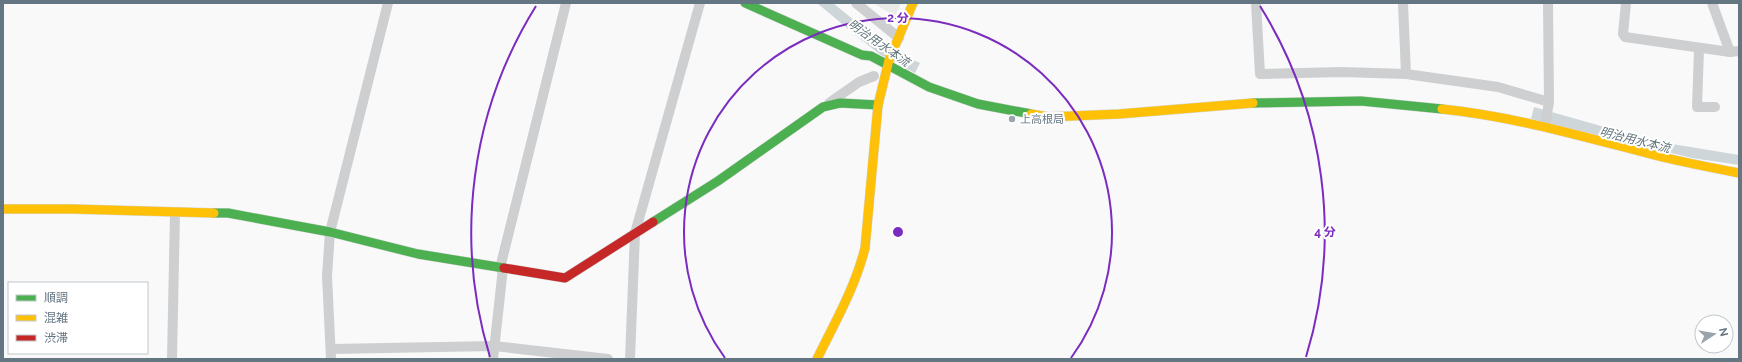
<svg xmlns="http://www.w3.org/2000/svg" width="1742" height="362" font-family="Raleway,'Noto Sans JP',sans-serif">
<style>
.pitch{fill:#e8ebe6}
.water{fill:#ced6d9}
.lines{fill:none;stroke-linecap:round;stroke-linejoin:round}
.fast-casing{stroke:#d5d6d7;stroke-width:10}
.slow-casing{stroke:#d5d6d7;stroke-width:10}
.jam-casing{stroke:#d5d6d7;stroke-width:10}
.street{stroke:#cecfd0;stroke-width:10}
.fast{stroke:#4caf50;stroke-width:9}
.slow{stroke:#ffc107;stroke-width:9}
.jam{stroke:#c62828;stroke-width:9}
.ring{fill:none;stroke:#7b2cbf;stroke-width:2}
.poi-dot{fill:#99a4ac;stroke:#fff;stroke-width:1.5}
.labels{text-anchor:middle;stroke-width:4;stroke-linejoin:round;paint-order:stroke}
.poi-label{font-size:11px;fill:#657683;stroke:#fff;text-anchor:start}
.water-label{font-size:12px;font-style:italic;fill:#60757c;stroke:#fff}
.centre{fill:#7b2cbf;stroke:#fff;stroke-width:2}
.ring-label{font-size:12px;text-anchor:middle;font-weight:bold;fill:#7b2cbf;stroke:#fff;stroke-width:4;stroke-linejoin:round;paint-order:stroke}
</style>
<rect width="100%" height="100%" fill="#f9f9f9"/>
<polygon class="pitch" points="873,3 901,3 895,16"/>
<g class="water">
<polygon points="817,3 833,3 865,29 904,56 920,63 915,73 881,55 859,38"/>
<polygon points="1534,107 1654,141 1739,155 1739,165 1692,158 1531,119"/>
</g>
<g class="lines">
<defs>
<g id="fast">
<polyline points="745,3 862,55 871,56 929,87 978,104 1031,114"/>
<polyline points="1253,103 1361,101 1442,109"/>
<polyline points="214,213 228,213 330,232 418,254 504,268"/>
<polyline points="653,222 718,181 823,107 840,103 878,105"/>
</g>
<g id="slow">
<path d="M1442 109C1518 117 1588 138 1662 157 1687 163 1713 168 1739 173"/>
<polyline points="1031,114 1048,117 1119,114 1253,103"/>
<polyline points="3,209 72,209 214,213"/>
<path d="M817 359C835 322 855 288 865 248L878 105 889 60 913 3"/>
</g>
<polyline id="jam" points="504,268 565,278 653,222"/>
</defs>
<use href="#fast" class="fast-casing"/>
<use href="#slow" class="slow-casing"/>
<use href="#jam" class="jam-casing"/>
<g class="street">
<polyline points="856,3 899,38"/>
<polyline points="1256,3 1260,74 1342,72 1406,74 1498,87 1549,102"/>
<polyline points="1403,3 1406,74"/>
<polyline points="1626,3 1623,34 1625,37 1730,52 1739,51"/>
<polyline points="1712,3 1730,52"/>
<polyline points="1699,49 1697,107 1715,107"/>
<polyline points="829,103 859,82 874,76"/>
<polyline points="1545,126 1549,102 1548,3"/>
<polyline points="500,268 566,3"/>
<polyline points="331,349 494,346 608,359"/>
<polyline points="172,359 175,213"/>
<polyline points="331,359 327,276 330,232 388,3"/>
<polyline points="493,359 503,268"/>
<polyline points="630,359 635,233 700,3"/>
</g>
<use href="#fast" class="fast"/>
<use href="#slow" class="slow"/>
<use href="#jam" class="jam"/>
</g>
<g class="ring">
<path d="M725 358A214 214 0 1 1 1071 358"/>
<path d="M490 357A427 427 0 0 1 536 6M1260 6A427 427 0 0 1 1306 357"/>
</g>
<circle class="poi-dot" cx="1012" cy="119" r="4"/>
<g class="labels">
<g class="poi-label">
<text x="1020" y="123">上高根局</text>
</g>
<g class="water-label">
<text transform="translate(879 43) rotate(35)" y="4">明治用水本流</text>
<text transform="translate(1635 140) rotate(14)" y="4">明治用水本流</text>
</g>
</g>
<circle cx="898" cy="232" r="6" class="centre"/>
<g class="ring-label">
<text x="898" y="22">2 分</text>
<text x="1325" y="236">4 分</text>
</g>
<rect width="1742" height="362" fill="none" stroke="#657683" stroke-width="8"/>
<rect x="8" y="282" width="140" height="72" fill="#ffffff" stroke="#c1c8cd"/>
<rect x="16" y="295" width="20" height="6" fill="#4caf50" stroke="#c1c8cd"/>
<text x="44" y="302" font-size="12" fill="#657683">順調</text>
<rect x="16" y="315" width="20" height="6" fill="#ffc107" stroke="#c1c8cd"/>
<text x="44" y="322" font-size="12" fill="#657683">混雑</text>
<rect x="16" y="335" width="20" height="6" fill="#c62828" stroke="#c1c8cd"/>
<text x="44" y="342" font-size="12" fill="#657683">渋滞</text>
<g transform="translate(1714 334) rotate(78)"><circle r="19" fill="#ffffff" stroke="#c1c8cd"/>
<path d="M0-3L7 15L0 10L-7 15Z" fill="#99a4ac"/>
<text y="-6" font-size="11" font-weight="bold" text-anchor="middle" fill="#657683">N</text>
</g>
</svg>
